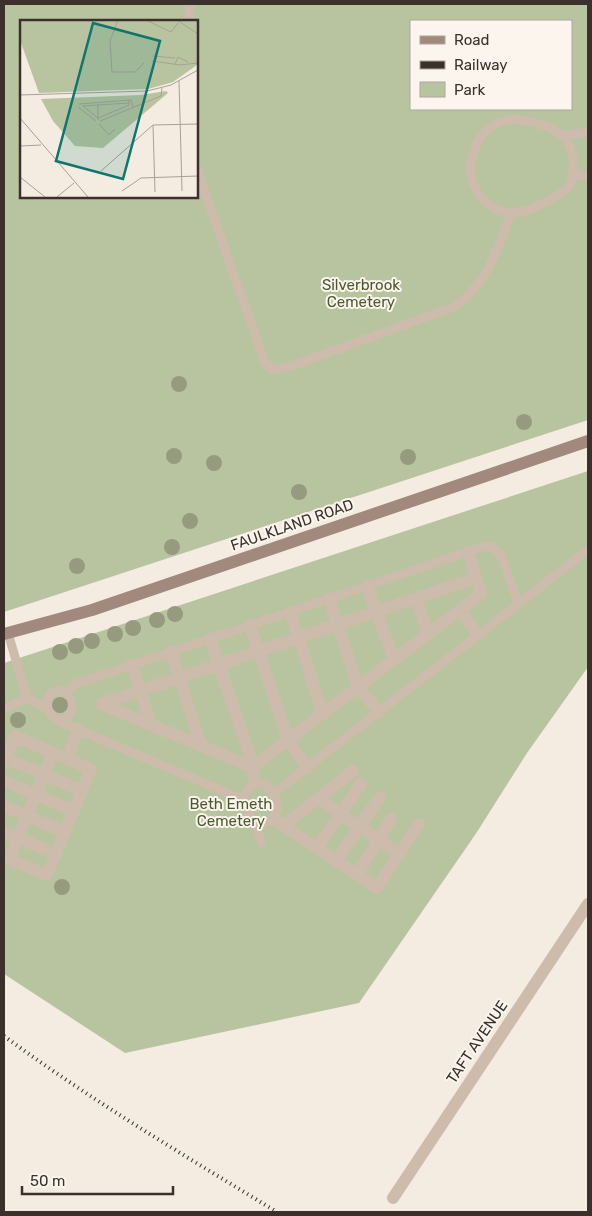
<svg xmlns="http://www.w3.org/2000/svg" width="592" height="1216" font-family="Rubik,sans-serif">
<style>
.green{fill:#b8c4a0;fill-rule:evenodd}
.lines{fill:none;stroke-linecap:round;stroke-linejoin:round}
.service{stroke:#cdbbac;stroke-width:9}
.pedestrian{stroke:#cdbbac;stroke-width:12}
.minor{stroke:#cdbbac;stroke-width:12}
.secondary{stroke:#a18a7d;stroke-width:12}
.rail{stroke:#3b302b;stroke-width:4;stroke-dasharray:1 4;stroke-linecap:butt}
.tree{fill:#969b7f}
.labels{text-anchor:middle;stroke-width:4;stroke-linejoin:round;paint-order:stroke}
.park-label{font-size:15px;fill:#4a5a2e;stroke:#fbf5ee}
.street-label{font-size:15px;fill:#3b302b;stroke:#fbf5ee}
.inset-road{fill:none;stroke:#aaa098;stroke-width:1}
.view{fill:#0f766e;fill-opacity:0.15;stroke:#0f766e;stroke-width:2.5}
.inset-edge{fill:none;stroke:#3b302b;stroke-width:2.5}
</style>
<rect width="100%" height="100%" fill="#f4ebe1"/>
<g class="green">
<path d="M4 4H588V420L4 612ZM21 21H196V196H21ZM411 21H571V109H411Z"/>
<polygon points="588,471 588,667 527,753 477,832 359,1003 125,1053 4,974 4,663"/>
</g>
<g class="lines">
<g class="service">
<polyline points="188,21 190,4"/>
<path d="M512 119C528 120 550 125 562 135 575 146 576 172 569 186 566 190 561 193 557 195 551 200 544 203 537 206 530 210 519 213 511 213 504 213 496 209 490 205 462 187 466 146 491 127 497 122 505 121 512 119Z"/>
<polyline points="563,136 588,132"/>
<path d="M196 167 265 363 272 369H280L297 364 456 306C489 279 496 253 511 213"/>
<polyline points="572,175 588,176"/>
<polyline points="8,633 27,698 48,709"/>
<path d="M57 690 65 693C75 705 74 717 58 721 48 713 45 706 50 694Z"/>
<path d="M65 693 76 684 485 546C493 547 497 549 501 556L518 603"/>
<polyline points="4,709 27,698"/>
<polyline points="58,721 244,800"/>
<path d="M263 783C274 789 283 807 273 818 271 821 265 822 262 824 244 818 239 798 252 784Z"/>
<polyline points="274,793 588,550"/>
<polyline points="255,822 261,843"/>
</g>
<g class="pedestrian">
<polyline points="367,586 394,660"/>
<polyline points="416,598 428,634"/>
<polyline points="329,599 358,687 379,712"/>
<polyline points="460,610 478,635"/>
<polyline points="290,612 323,714"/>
<polyline points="250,625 288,740 307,768"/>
<polyline points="210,639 252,762 255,784"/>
<polyline points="171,652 201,746"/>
<polyline points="132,665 151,725"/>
<polyline points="101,704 252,767 481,594 468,552"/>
<polyline points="101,704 476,578"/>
<polyline points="5,758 82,791"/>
<polyline points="67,759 78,729"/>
<polyline points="4,762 15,736 91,769 47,875 4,857"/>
<polyline points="4,781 74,811"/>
<polyline points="318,798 399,854"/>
<polyline points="4,806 65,832"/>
<polyline points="273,819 377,888 419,824"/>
<polyline points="283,826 353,771"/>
<polyline points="4,832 56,854"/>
<polyline points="317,848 361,784"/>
<polyline points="9,859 53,753"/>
<polyline points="336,861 380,797"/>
<polyline points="357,875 391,819"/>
</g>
<polyline class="minor" points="393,1198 588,904"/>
<polyline class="secondary" points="4,634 92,610 588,441"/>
<path class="rail" d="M4 1036C91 1100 185 1156 277 1212"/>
</g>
<g class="tree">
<circle cx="179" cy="384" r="8"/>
<circle cx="524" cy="422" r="8"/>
<circle cx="174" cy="456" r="8"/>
<circle cx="408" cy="457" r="8"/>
<circle cx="214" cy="463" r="8"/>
<circle cx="299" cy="492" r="8"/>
<circle cx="190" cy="521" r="8"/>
<circle cx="172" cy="547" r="8"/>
<circle cx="77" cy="566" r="8"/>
<circle cx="175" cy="614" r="8"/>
<circle cx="157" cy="620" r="8"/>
<circle cx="133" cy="628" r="8"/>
<circle cx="115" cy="634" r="8"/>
<circle cx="92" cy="641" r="8"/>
<circle cx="76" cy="646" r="8"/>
<circle cx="60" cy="652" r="8"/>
<circle cx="60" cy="705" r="8"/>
<circle cx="18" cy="720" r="8"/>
<circle cx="62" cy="887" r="8"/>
</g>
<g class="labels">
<g class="park-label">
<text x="361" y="290">Silverbrook<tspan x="361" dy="17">Cemetery</tspan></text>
<text x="231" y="809">Beth Emeth<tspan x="231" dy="17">Cemetery</tspan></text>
</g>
<g class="street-label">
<text transform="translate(292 525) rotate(-19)" y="5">FAULKLAND ROAD</text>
<text transform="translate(477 1042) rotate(-56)" y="5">TAFT AVENUE</text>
</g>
</g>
<g transform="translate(20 20)">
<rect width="178" height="178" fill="#f4ebe1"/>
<path d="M0 0H177V45L153 62 128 69 19 73 0 20ZM146 71 148 73 83 128 55 126 33 101 21 79 121 75Z" fill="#b8c4a0"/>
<path class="inset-road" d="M98 0 90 21 92 52H115L124 43M126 0 151 12 158 3M157 0 178 14M133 36 155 38M132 41 160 45 178 43M155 44 158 37 168 42M159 61 162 171M0 75 127 71 151 65 178 50M59 84 111 80 113 87M78 84V100M63 86 78 98 109 85V80M63 86 109 83M58 87 76 101M0 98 68 177M80 101 141 76 142 68M79 104 89 115 95 109M133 105 135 172M0 126 21 125M81 151 133 105 178 104M0 157 25 177M102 171 121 158 178 156M37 177 54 163"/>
<path class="view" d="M73 3 140 21 103 159 36 141Z"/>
<rect width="178" height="178" class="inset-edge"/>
</g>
<rect width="592" height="1216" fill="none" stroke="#3b302b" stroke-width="10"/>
<rect x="410" y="20" width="162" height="90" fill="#fbf5ee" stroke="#aea6a0"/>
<rect x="420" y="36" width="25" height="8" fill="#a18a7d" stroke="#aea6a0"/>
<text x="454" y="45" font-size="15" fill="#3b302b">Road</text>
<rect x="420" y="61" width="25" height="8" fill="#3b302b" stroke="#aea6a0"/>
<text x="454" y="70" font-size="15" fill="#3b302b">Railway</text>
<rect x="420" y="82" width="25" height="15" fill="#b8c4a0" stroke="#aea6a0"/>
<text x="454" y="95" font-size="15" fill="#3b302b">Park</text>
<path d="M22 1186v8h151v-8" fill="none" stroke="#3b302b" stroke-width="2.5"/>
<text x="30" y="1186" font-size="15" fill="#3b302b" stroke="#fbf5ee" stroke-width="4" paint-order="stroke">50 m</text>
</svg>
